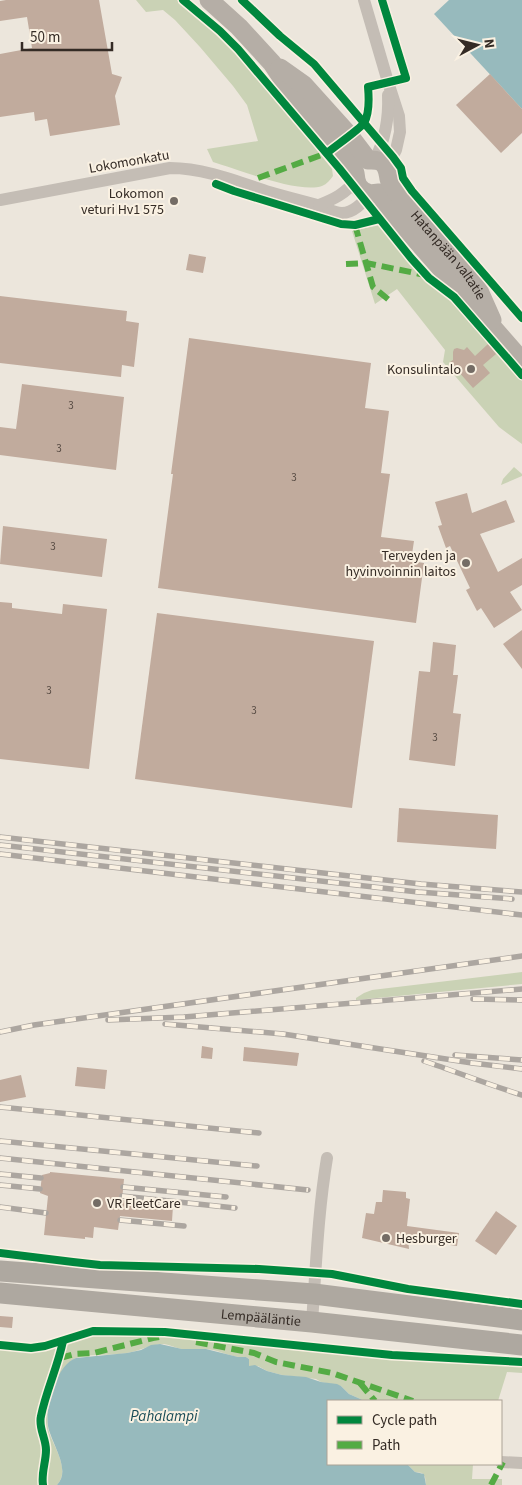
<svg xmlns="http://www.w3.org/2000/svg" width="522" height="1485" font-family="'Source Sans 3',sans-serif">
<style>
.green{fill:#cad2b5}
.water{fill:#97babd}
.building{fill:#c1ab9d}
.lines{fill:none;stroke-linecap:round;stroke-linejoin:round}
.minor{stroke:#c4bdb5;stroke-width:12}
.secondary{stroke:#b5aea6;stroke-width:19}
.trunk{stroke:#aea8a0;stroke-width:21}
.rail-casing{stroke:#aca6a0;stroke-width:5.5}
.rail{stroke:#faf1e2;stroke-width:4;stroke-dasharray:11;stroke-linecap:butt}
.quiet{stroke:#54ab44;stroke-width:6;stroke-dasharray:12 6;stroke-linecap:butt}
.cycleway-casing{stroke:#faf1e2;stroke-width:11}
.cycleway{stroke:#00873e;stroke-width:8}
.poi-dot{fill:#746c65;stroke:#faf1e2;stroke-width:2}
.labels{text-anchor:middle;stroke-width:4;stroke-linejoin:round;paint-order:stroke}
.number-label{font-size:11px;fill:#574b43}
.street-label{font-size:14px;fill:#342b25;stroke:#faf1e2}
.poi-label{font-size:14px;fill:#342b25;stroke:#faf1e2;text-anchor:end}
.water-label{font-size:15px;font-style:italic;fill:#184c57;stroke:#faf1e2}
</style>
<rect width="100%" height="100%" fill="#ece6dc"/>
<g class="green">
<path d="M136 0H177C238 47 284 109 332 169L333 176C330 180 327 184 322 186 299 194 237 169 213 162L207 149 258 141 247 105 233 86 200 47 175 20 163 10 146 12Z"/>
<polygon points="380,225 423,278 445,295 522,380 522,444 499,427 443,362 445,350 397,289 375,304 352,231"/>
<polygon points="514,467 522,474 522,476 501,485 503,479"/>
<polygon points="522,972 522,984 356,1000 356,998 364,993 372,990"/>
<path d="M121 1335H150L419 1361 522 1365V1373L507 1372 498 1401H365L349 1394 341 1386 321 1382 316 1379 282 1375 267 1371 258 1366H249V1359L246 1357C234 1358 225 1353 213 1350 203 1348 193 1350 182 1349 176 1348 170 1345 164 1344 151 1344 140 1351 127 1353 113 1356 85 1353 74 1359 68 1362 60 1373 57 1379 50 1390 46 1415 48 1428 51 1444 72 1469 57 1485H0V1349L40 1351 66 1345 91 1336Z"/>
<polygon points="407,1464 473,1464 472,1479 502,1479 502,1485 426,1485 425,1477 422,1473 415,1472"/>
</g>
<g class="water">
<polygon points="449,0 522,0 522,109 434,14"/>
<path d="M160 1344 182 1349H206L238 1357H246L249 1359V1366L255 1365 267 1371 282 1375 306 1377 321 1382 337 1384 341 1386 349 1394 365 1401H328V1464H407L415 1472 424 1474 426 1485H57C72 1470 51 1443 48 1426 45 1407 56 1365 76 1358L127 1353 141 1350 151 1345Z"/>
</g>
<g class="building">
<polygon points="6,0 99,0 112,74 122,77 115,96 120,125 50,136 47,119 35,121 34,112 0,117 0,54 32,48 27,17 0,21 0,1"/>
<polygon points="490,74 522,109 522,133 501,153 456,105"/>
<polygon points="189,254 206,257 203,273 186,270"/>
<polygon points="0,296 127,311 126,321 139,323 134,367 122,365 121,377 0,363"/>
<polygon points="189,338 371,363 365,408 389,411 381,473 390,474 381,537 414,541 411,561 424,563 416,623 158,588 173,474 171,474"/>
<polygon points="488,344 496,354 483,365 490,373 473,388 450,362 453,360 453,352 454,349 457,348 464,350 467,347 475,356"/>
<polygon points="22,384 124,397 116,470 0,455 0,427 16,429"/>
<polygon points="467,493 472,513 506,500 515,522 480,534 498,572 522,558 522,585 510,592 522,610 494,628 481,608 477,611 466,590 470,588 450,546 446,548 438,526 442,525 435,502"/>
<polygon points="3,526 107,539 102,577 0,564"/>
<polygon points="0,602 12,603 12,608 62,614 63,604 107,609 89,769 0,759"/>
<polygon points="157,613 374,641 352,808 135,779"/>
<polygon points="522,630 522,669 503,644"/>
<polygon points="433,642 456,645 453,675 458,675 453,713 461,714 455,766 409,760 419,671 430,672"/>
<polygon points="399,808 498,815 496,849 397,842"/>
<polygon points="202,1046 213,1048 212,1059 201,1058"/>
<polygon points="244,1047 299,1053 297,1066 243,1061"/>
<polygon points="77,1067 107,1070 105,1089 75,1086"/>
<polygon points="21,1075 26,1097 0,1102 0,1080"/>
<polygon points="50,1172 124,1179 122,1200 173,1206 172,1221 120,1216 118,1230 94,1227 93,1238 85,1237 85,1239 44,1235 48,1196 40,1193 42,1175 50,1173"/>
<polygon points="383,1190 406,1192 406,1198 410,1199 407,1226 459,1233 457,1246 408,1239 409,1249 362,1238 366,1213 374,1214 376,1202 382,1202"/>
<polygon points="496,1211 517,1226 496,1255 475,1241"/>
<polygon points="0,1316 13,1317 12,1328 0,1327"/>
</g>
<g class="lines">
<g class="minor">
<polyline points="364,0 388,82 399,116 400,132 396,150 387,167"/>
<path d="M375 159C386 138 389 118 388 95"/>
<path d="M0 200 170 168C204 168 236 181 269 192 285 197 301 200 317 205 325 207 333 213 342 213 354 213 363 202 370 194"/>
<path d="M319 205C334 199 345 194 356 180"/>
<path d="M312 1322C316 1267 318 1212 327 1158"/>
<polyline points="501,1462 522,1463"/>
</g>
<g class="secondary">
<polyline points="209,0 239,27 272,63 293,95 335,146 355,173 356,180 358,186 363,191 370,194 379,193 389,209 522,361"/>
<path id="s1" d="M280 68 304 85 349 135 368 160C384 159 387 165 389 179 390 184 395 189 398 194L466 272 480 293 492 320"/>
</g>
<g class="trunk">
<polyline points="0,1271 314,1294 522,1320"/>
<path id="s2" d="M0 1293 312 1322 522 1345"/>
</g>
<defs>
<g id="rail">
<polyline points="0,837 421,884 522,892"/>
<polyline points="0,845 418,892 512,899"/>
<polyline points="0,854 522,915"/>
<polyline points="473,999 522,1000"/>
<polyline points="108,1020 184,1017 522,989"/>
<polyline points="165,1024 283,1034 472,1063 522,1069"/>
<polyline points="0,1032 34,1025 522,956"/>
<polyline points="455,1055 522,1060"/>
<path d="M424 1061C457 1072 489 1085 522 1095"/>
<polyline points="0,1107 259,1133"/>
<polyline points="0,1141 257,1166"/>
<polyline points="0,1158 308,1190"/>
<polyline points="0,1174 41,1178"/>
<polyline points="0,1185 40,1189"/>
<polyline points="123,1187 226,1197"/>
<polyline points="122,1196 235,1208"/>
<polyline points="0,1207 46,1213"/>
<polyline points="120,1220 184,1226"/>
</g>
</defs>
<use href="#rail" class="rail-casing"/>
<use href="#rail" class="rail"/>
<g class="quiet">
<polyline points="258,178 327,153"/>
<polyline points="355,225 373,287 389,300"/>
<polyline points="346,264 366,263 425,275"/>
<polyline points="196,1342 254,1353 276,1362 332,1373 413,1401"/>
<polyline points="60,1358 75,1354 94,1353 153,1338 159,1337"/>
<polyline points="360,1383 375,1401"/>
<polyline points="491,1485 503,1462"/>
</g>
<defs>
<g id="cycleway">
<polyline points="183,0 220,31 238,49 339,168 411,258 429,278 454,297 522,375"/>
<polyline points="242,0 280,36 314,64 393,157 401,168 403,178 412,191 522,318"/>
<path d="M327 153C334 147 360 129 364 123 370 113 369 98 368 87L406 78 382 0"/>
<polyline points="216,184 234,191 341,224 355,225 379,219"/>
<polyline points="0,1253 73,1262 100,1265 259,1269 332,1274 408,1289 522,1304"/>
<polyline points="0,1345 31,1348 45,1346 93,1331 165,1332 392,1355 522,1362"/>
<path d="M43 1485C41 1473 46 1462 46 1450 46 1438 38 1428 41 1416 46 1391 58 1366 63 1341"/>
</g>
</defs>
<use href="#cycleway" class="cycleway-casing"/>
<use href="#cycleway" class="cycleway"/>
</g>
<g class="poi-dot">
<circle cx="174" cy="201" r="5"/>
<circle cx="471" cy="369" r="5"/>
<circle cx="466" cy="563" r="5"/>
<circle cx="97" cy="1203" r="5"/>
<circle cx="386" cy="1238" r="5"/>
</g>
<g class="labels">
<g class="number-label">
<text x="71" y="409">3</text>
<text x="59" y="452">3</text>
<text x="294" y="481">3</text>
<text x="53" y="550">3</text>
<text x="49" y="694">3</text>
<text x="254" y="714">3</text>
<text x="435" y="741">3</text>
</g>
<g class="street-label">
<text transform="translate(129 161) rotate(-10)" y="5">Lokomonkatu</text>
<text dy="5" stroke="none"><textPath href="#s1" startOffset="258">Hatanpään valtatie</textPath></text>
<text dy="5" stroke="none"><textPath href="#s2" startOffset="262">Lempääläntie</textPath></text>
</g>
<g class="poi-label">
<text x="164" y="198">Lokomon<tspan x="164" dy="16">veturi Hv1 575</tspan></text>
<text x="461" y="374">Konsulintalo</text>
<text x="456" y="560">Terveyden ja<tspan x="456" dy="16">hyvinvoinnin laitos</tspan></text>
<text x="107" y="1208" text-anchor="start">VR FleetCare</text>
<text x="396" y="1243" text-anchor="start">Hesburger</text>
</g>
<g class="water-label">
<text x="164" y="1421">Pahalampi</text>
</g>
</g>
<rect x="327" y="1400" width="175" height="65" fill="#faf1e2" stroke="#aba296"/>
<rect x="337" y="1416" width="25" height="8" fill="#00873e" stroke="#aba296"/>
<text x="372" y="1425" font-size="15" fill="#342b25">Cycle path</text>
<rect x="337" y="1441" width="25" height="8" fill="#54ab44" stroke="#aba296"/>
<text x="372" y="1450" font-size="15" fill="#342b25">Path</text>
<g transform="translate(477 45) rotate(83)" stroke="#faf1e2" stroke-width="4" paint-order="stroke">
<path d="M0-4L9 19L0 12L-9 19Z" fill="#342b25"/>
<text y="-8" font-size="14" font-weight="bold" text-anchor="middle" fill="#342b25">N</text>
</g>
<path d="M22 42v8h90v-8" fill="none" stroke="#342b25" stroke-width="2.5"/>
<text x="30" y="42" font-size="15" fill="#342b25" stroke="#faf1e2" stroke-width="4" paint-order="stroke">50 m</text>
</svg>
